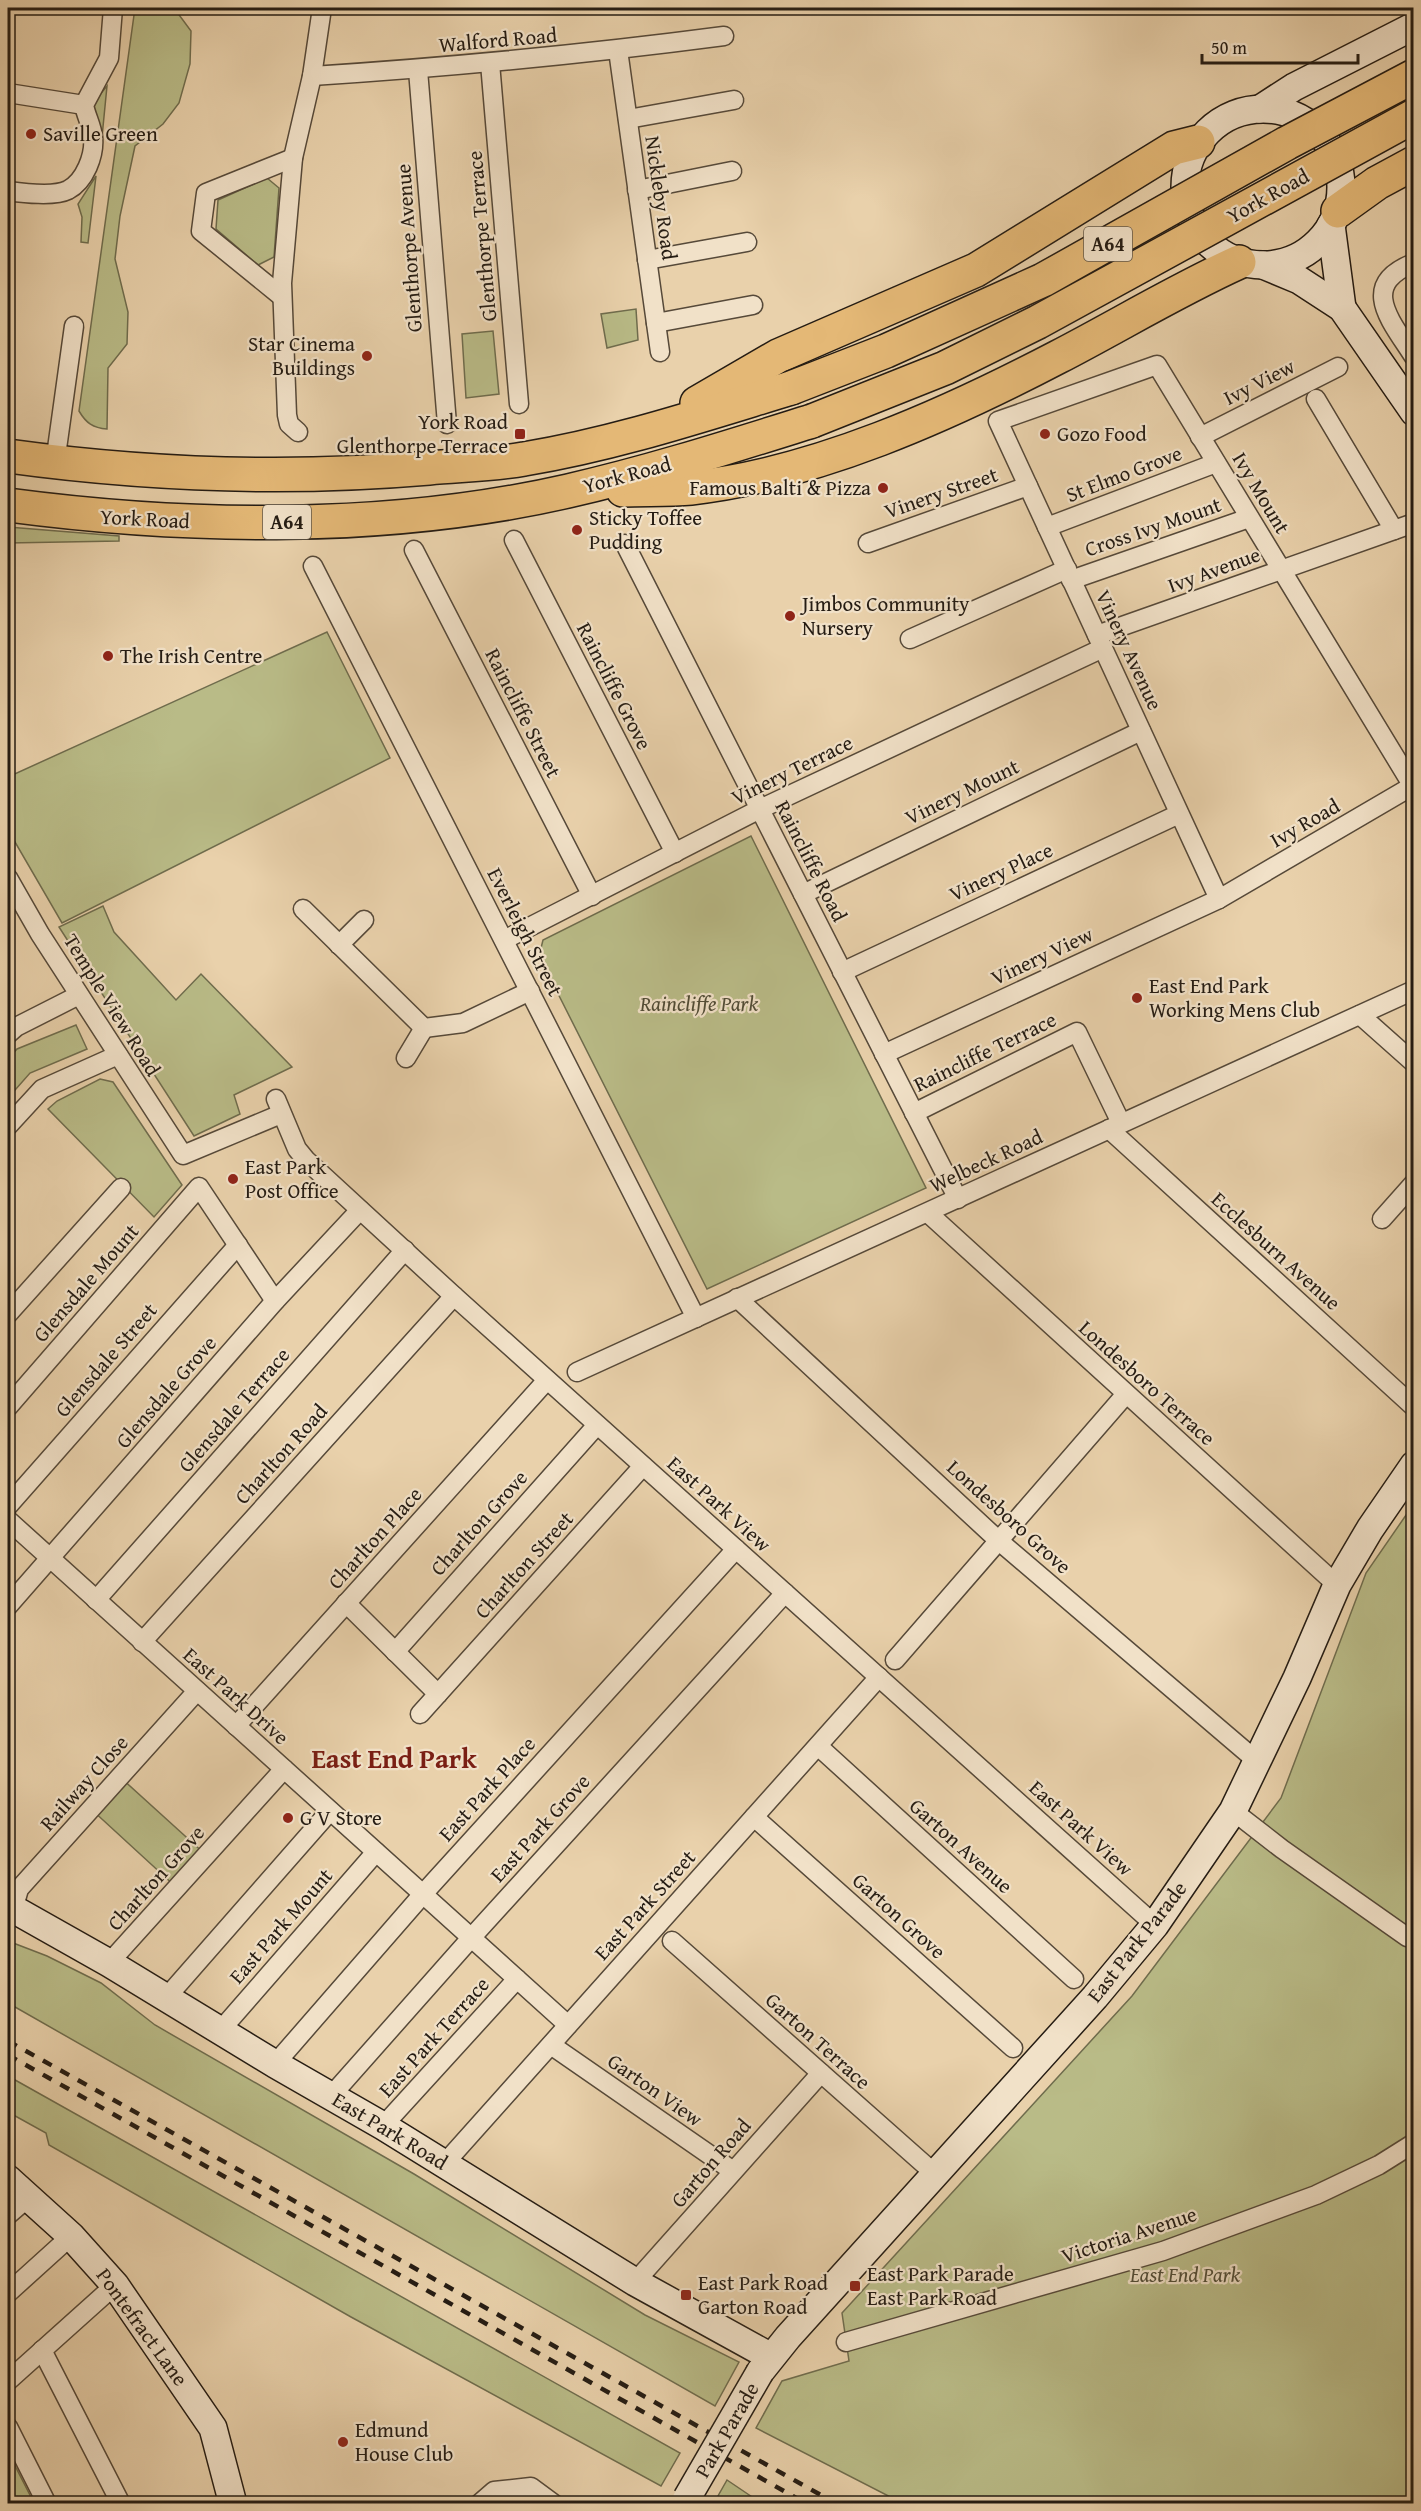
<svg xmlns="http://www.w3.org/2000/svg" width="1421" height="2511" font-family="'Gentium Book Plus',serif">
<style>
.green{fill:#b9bb87;stroke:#6f6c4d;stroke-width:1.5}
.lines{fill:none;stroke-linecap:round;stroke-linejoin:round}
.street-casing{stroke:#564939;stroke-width:21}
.secondary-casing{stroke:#251c13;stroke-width:30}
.highway-casing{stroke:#251c13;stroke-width:36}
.street{stroke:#f1e1c8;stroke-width:18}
.secondary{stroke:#f1e1c8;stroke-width:27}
.highway{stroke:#e4b876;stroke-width:33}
.rail{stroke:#251c13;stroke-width:4.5;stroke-dasharray:10 10;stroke-linecap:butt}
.secondary-bridge-casing{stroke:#251c13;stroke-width:30;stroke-linecap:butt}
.highway-bridge-casing{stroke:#251c13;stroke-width:36;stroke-linecap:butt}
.secondary-bridge{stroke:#f1e1c8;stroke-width:27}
.highway-bridge{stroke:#e4b876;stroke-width:33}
.poi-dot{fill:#8f2418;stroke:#f1e1c8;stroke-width:2}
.labels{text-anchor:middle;stroke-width:4.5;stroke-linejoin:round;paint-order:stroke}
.shield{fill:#f1e1c8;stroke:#625749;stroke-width:1.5}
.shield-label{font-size:20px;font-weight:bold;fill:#251c13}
.street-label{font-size:21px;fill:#251c13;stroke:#f1e1c8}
.poi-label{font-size:21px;fill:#251c13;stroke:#f1e1c8;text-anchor:start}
.park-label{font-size:21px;font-style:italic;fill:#514c36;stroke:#f1e1c8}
.district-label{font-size:27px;font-weight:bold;fill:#7a1f14;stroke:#f1e1c8}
</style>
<rect width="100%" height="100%" fill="#e9d1ab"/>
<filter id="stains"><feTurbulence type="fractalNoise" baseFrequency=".00333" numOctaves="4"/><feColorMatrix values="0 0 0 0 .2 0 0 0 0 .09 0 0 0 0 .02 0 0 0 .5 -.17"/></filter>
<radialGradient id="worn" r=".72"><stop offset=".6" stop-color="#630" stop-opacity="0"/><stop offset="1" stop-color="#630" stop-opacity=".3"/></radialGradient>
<g class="green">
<path d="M135 8H174L191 31 190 64 179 103 163 124 135 146 120 216 115 259 128 312 127 344 108 368 107 429C93 428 86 423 79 411Z"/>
<polygon points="107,86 102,137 92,104"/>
<polygon points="96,176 88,243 81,242 82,217 78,204"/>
<polygon points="267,178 279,188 274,257 258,265 216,229 218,200"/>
<polygon points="636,309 638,340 607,348 601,314"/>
<polygon points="493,331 499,394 466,398 462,334"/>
<polygon points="8,527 119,536 119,541 8,543"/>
<polygon points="327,632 390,758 62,923 8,830 8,777"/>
<polygon points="751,836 926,1188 707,1289 539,956 543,940"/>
<polygon points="103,906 114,932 176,1000 201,974 292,1067 234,1095 240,1114 194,1136 59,927"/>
<polygon points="76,1025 87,1049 30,1073 8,1098 8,1059 17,1049"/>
<polygon points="100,1079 113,1082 182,1185 154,1217 48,1109 57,1101"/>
<polygon points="1413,1505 1413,2503 902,2503 756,2428 782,2381 849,2361 842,2313 1132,1996 1281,1798 1366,1573"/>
<polygon points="120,1777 206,1855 177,1888 91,1809"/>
<polygon points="8,1941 47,1956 101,1983 155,2025 414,2174 645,2315 739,2362 715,2406 8,2003"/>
<polygon points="8,2076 680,2453 661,2486 351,2317 49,2145 46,2133 8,2112"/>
<polygon points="8,2452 34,2503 8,2503"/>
<polygon points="727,2480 761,2503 714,2503"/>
</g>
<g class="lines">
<defs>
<g id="street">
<polyline points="618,50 660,352"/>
<polyline points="490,63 519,404"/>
<polyline points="418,70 447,424"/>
<path d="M312 76C450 67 587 54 724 36"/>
<polyline points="8,93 84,105"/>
<polyline points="628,119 734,100"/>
<polyline points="637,190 732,171"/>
<path d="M8 191C23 193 54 197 68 190 85 181 95 155 93 137 92 126 86 116 84 105L109 58 113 8"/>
<polyline points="647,260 747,242"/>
<path d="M1414 263C1357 285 1392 322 1414 357"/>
<polyline points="281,296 201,231 206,193 293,158"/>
<polyline points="656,323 753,305"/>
<polyline points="1316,399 1394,530"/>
<polyline points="298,432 289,424 287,415 282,283 293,158 312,76 322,8"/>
<polyline points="1200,437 1338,367"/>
<polyline points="55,463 74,326"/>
<polyline points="1047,527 1216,463"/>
<polyline points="514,540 675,853"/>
<polyline points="868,543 1028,486"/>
<polyline points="625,544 958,1199"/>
<polyline points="414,550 592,896"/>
<polyline points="313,566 696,1318"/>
<polyline points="1071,580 1249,518"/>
<polyline points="1097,635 1414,523"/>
<polyline points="910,639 1067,569"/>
<polyline points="8,878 40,934 183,1155 281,1114"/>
<polyline points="803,894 1141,731"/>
<polyline points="1219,899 998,421 1157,365 1414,788"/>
<polyline points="303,909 424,1028 463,1023 530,991"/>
<polyline points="504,940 760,809 1103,648"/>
<polyline points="339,945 364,920"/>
<polyline points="842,972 1179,814"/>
<polyline points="1360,1015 1414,1063"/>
<polyline points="8,1034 16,1027 79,995"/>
<polyline points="884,1054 1219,899 1414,785"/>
<polyline points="406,1058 424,1028"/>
<polyline points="276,1099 297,1149 306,1160 454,1296 1155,1925"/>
<polyline points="914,1113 1077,1032 1121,1123"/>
<polyline points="8,1126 42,1089 118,1055"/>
<polyline points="1109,1129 1414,1407"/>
<polyline points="928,1213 1337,1585"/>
<polyline points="1382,1219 1414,1183"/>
<polyline points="737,1298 999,1541 1258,1762"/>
<polyline points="8,1314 121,1188"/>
<polyline points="577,1372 1414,990"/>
<polyline points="8,1407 199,1187 275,1301"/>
<polyline points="8,1506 238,1245"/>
<polyline points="8,1520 568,2025"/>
<polyline points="96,1600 405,1250"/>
<polyline points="346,1603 438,1694"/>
<polyline points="8,1606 275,1301 360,1210"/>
<polyline points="142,1642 454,1296"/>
<polyline points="395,1652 597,1425"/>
<polyline points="895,1660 1126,1394"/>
<polyline points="420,1714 643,1466"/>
<polyline points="236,1726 547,1380"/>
<polyline points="818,1746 1074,1979"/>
<polyline points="1233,1811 1282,1849 1407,1937 1414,1938"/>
<polyline points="754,1817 1013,2048"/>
<polyline points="13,1910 19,1889 197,1691"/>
<polyline points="672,1941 934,2173"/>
<polyline points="109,1963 284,1769"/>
<polyline points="166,1998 330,1811"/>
<polyline points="220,2031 376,1852"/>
<polyline points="551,2045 733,2171"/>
<polyline points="275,2064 423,1894 736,1549"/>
<polyline points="331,2096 471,1938 785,1593"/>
<polyline points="383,2126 517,1979"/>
<polyline points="445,2163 879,1677"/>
<polyline points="8,2215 29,2197"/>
<polyline points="635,2282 821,2073"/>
<polyline points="8,2293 71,2236"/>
<polyline points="846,2342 1163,2251 1316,2195 1379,2165 1414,2143"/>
<polyline points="42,2350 121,2504"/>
<polyline points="8,2381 115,2285"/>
<polyline points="8,2427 47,2504"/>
<polyline points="479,2504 494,2491 531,2487 554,2504"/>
</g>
<g id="secondary">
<polyline points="1260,109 1294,87 1414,26"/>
<circle cx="1263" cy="187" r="78"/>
<polyline points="1331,225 1342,308"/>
<polyline points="1263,265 1299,280 1342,308 1414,412"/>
<polyline points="8,1906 109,1963 275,2064 383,2126 635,2282 771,2357"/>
<polyline points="8,2179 71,2236 115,2285 213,2428 233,2504"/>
<polyline points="760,2372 788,2337 1095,1997 1155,1925 1233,1811 1297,1678 1337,1585 1370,1529 1414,1465"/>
</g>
<g id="highway">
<polyline points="1338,211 1377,183 1414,163"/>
<polyline points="697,403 778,356 976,270 1174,148 1198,142"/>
<path d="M8 456C147 475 288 480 429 468 460 465 493 465 524 459 615 444 702 415 791 388"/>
<path d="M623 490C645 489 669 490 691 488 816 474 947 415 1058 357 1118 326 1177 290 1239 262"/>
<path d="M8 505C190 529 388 532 568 491 651 472 732 446 812 421"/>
</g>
</defs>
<use href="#street" class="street-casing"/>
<use href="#secondary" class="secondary-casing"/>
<use href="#highway" class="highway-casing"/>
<use href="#street" class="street"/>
<use href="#secondary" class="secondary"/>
<use href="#highway" class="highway"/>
<g class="rail">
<polyline points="8,2041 837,2504"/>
<polyline points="8,2055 807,2504"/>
</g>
<defs>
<polyline id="secondary-bridge" points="687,2498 760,2372"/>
<g id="highway-bridge">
<polyline points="791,388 886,351 1043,280 1287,143 1414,76"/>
<polyline points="812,421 945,368 1038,322 1414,116"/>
</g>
</defs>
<use href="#secondary-bridge" class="secondary-bridge-casing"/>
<use href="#highway-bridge" class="highway-bridge-casing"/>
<use href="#secondary-bridge" class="secondary-bridge"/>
<use href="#highway-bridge" class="highway-bridge"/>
</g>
<g class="poi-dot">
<circle cx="31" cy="134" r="6"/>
<circle cx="367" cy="356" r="6"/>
<rect x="514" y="428" width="12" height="12" rx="3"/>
<circle cx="1045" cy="434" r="6"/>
<circle cx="883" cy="488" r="6"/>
<circle cx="577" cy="530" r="6"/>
<circle cx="790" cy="616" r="6"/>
<circle cx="108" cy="656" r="6"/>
<circle cx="1137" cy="998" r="6"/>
<circle cx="233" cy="1179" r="6"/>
<circle cx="288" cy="1818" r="6"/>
<rect x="849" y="2280" width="12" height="12" rx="3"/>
<rect x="680" y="2289" width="12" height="12" rx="3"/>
<circle cx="343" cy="2442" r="6"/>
</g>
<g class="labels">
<g class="shield">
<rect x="1084" y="227" width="48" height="34" rx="4.5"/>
<rect x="263" y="505" width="48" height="34" rx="4.5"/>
</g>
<g class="shield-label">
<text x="1108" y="251">A64</text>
<text x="287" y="529">A64</text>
</g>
<g class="street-label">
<text transform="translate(498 40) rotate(-5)" y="7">Walford Road</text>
<text transform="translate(1268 196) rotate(-29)" y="7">York Road</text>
<text transform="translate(661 198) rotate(82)" y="7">Nickleby Road</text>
<text transform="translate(482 236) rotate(-95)" y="7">Glenthorpe Terrace</text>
<text transform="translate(409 248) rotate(-94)" y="7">Glenthorpe Avenue</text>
<text transform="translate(1259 382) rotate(-27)" y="7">Ivy View</text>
<text transform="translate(1124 474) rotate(-21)" y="7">St Elmo Grove</text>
<text transform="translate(627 475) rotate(-15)" y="7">York Road</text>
<text transform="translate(941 493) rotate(-19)" y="7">Vinery Street</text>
<text transform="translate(1261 493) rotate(59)" y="7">Ivy Mount</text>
<text transform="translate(145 519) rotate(3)" y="7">York Road</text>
<text transform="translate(1153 527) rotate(-19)" y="7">Cross Ivy Mount</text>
<text transform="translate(1214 570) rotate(-20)" y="7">Ivy Avenue</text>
<text transform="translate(1129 650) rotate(65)" y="7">Vinery Avenue</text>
<text transform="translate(614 686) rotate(63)" y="7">Raincliffe Grove</text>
<text transform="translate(523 713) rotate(63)" y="7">Raincliffe Street</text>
<text transform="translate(792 770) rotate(-26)" y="7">Vinery Terrace</text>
<text transform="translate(962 792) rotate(-26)" y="7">Vinery Mount</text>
<text transform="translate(1305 823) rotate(-30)" y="7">Ivy Road</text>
<text transform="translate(811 861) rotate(63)" y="7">Raincliffe Road</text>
<text transform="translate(1001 872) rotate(-25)" y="7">Vinery Place</text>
<text transform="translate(525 932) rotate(63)" y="7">Everleigh Street</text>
<text transform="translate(1042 956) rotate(-25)" y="7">Vinery View</text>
<text transform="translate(112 1005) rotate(58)" y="7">Temple View Road</text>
<text transform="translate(985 1052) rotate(-26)" y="7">Raincliffe Terrace</text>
<text transform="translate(986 1161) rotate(-25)" y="7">Welbeck Road</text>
<text transform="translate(1276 1251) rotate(42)" y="7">Ecclesburn Avenue</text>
<text transform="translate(86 1283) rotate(-49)" y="7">Glensdale Mount</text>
<text transform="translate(106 1360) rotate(-49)" y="7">Glensdale Street</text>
<text transform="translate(1147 1383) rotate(42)" y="7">Londesboro Terrace</text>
<text transform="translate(166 1392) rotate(-49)" y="7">Glensdale Grove</text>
<text transform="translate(234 1410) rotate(-49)" y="7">Glensdale Terrace</text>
<text transform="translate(281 1454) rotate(-48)" y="7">Charlton Road</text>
<text transform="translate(719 1504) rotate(42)" y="7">East Park View</text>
<text transform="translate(1009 1517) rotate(42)" y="7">Londesboro Grove</text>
<text transform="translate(479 1523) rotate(-48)" y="7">Charlton Grove</text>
<text transform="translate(375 1538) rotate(-48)" y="7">Charlton Place</text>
<text transform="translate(524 1565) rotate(-48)" y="7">Charlton Street</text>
<text transform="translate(236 1696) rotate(42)" y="7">East Park Drive</text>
<text transform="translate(84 1783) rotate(-48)" y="7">Railway Close</text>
<text transform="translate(487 1789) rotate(-48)" y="7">East Park Place</text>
<text transform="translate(540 1828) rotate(-48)" y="7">East Park Grove</text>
<text transform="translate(1081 1828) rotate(42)" y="7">East Park View</text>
<text transform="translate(961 1846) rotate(42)" y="7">Garton Avenue</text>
<text transform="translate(156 1878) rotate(-48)" y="7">Charlton Grove</text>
<text transform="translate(645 1905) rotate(-48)" y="7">East Park Street</text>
<text transform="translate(899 1916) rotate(42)" y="7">Garton Grove</text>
<text transform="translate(281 1926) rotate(-49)" y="7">East Park Mount</text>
<text transform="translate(1137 1942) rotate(-52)" y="7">East Park Parade</text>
<text transform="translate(434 2037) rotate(-48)" y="7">East Park Terrace</text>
<text transform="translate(818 2041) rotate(42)" y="7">Garton Terrace</text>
<text transform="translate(655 2090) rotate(35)" y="7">Garton View</text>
<text transform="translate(390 2131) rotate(31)" y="7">East Park Road</text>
<text transform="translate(711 2163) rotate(-49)" y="7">Garton Road</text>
<text transform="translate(1129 2235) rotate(-18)" y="7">Victoria Avenue</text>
<text transform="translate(142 2327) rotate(54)" y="7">Pontefract Lane</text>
<text transform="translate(727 2430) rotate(-60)" y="7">Park Parade</text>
</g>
<g class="poi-label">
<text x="43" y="141">Saville Green</text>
<text x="355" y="351" text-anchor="end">Star Cinema<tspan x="355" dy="24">Buildings</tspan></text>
<text x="508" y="429" text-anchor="end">York Road<tspan x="508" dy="24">Glenthorpe Terrace</tspan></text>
<text x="1057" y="441">Gozo Food</text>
<text x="871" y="495" text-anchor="end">Famous Balti &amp; Pizza</text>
<text x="589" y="525">Sticky Toffee<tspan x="589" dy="24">Pudding</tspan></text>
<text x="802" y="611">Jimbos Community<tspan x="802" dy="24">Nursery</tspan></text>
<text x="120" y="663">The Irish Centre</text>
<text x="1149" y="993">East End Park<tspan x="1149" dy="24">Working Mens Club</tspan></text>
<text x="245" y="1174">East Park<tspan x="245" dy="24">Post Office</tspan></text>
<text x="300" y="1825">G V Store</text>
<text x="867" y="2281">East Park Parade<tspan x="867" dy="24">East Park Road</tspan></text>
<text x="698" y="2290">East Park Road<tspan x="698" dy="24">Garton Road</tspan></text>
<text x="355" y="2437">Edmund<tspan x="355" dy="24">House Club</tspan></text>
</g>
<g class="park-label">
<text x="699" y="1011">Raincliffe Park</text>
<text x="1185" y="2282">East End Park</text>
</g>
<g class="district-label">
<text x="394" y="1768">East End Park</text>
</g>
</g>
<rect width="1421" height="2511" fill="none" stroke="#e9d1ab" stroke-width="30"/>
<rect x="9" y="9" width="1403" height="2493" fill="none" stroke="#251c13" stroke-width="3"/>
<rect x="15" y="15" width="1391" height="2481" fill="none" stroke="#251c13" stroke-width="1.5"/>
<path d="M1202 54v9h156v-9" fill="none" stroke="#251c13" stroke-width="3"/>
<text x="1211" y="54" font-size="18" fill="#251c13" stroke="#f1e1c8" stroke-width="4.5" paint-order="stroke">50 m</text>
<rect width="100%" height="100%" filter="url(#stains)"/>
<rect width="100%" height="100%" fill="url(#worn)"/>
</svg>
